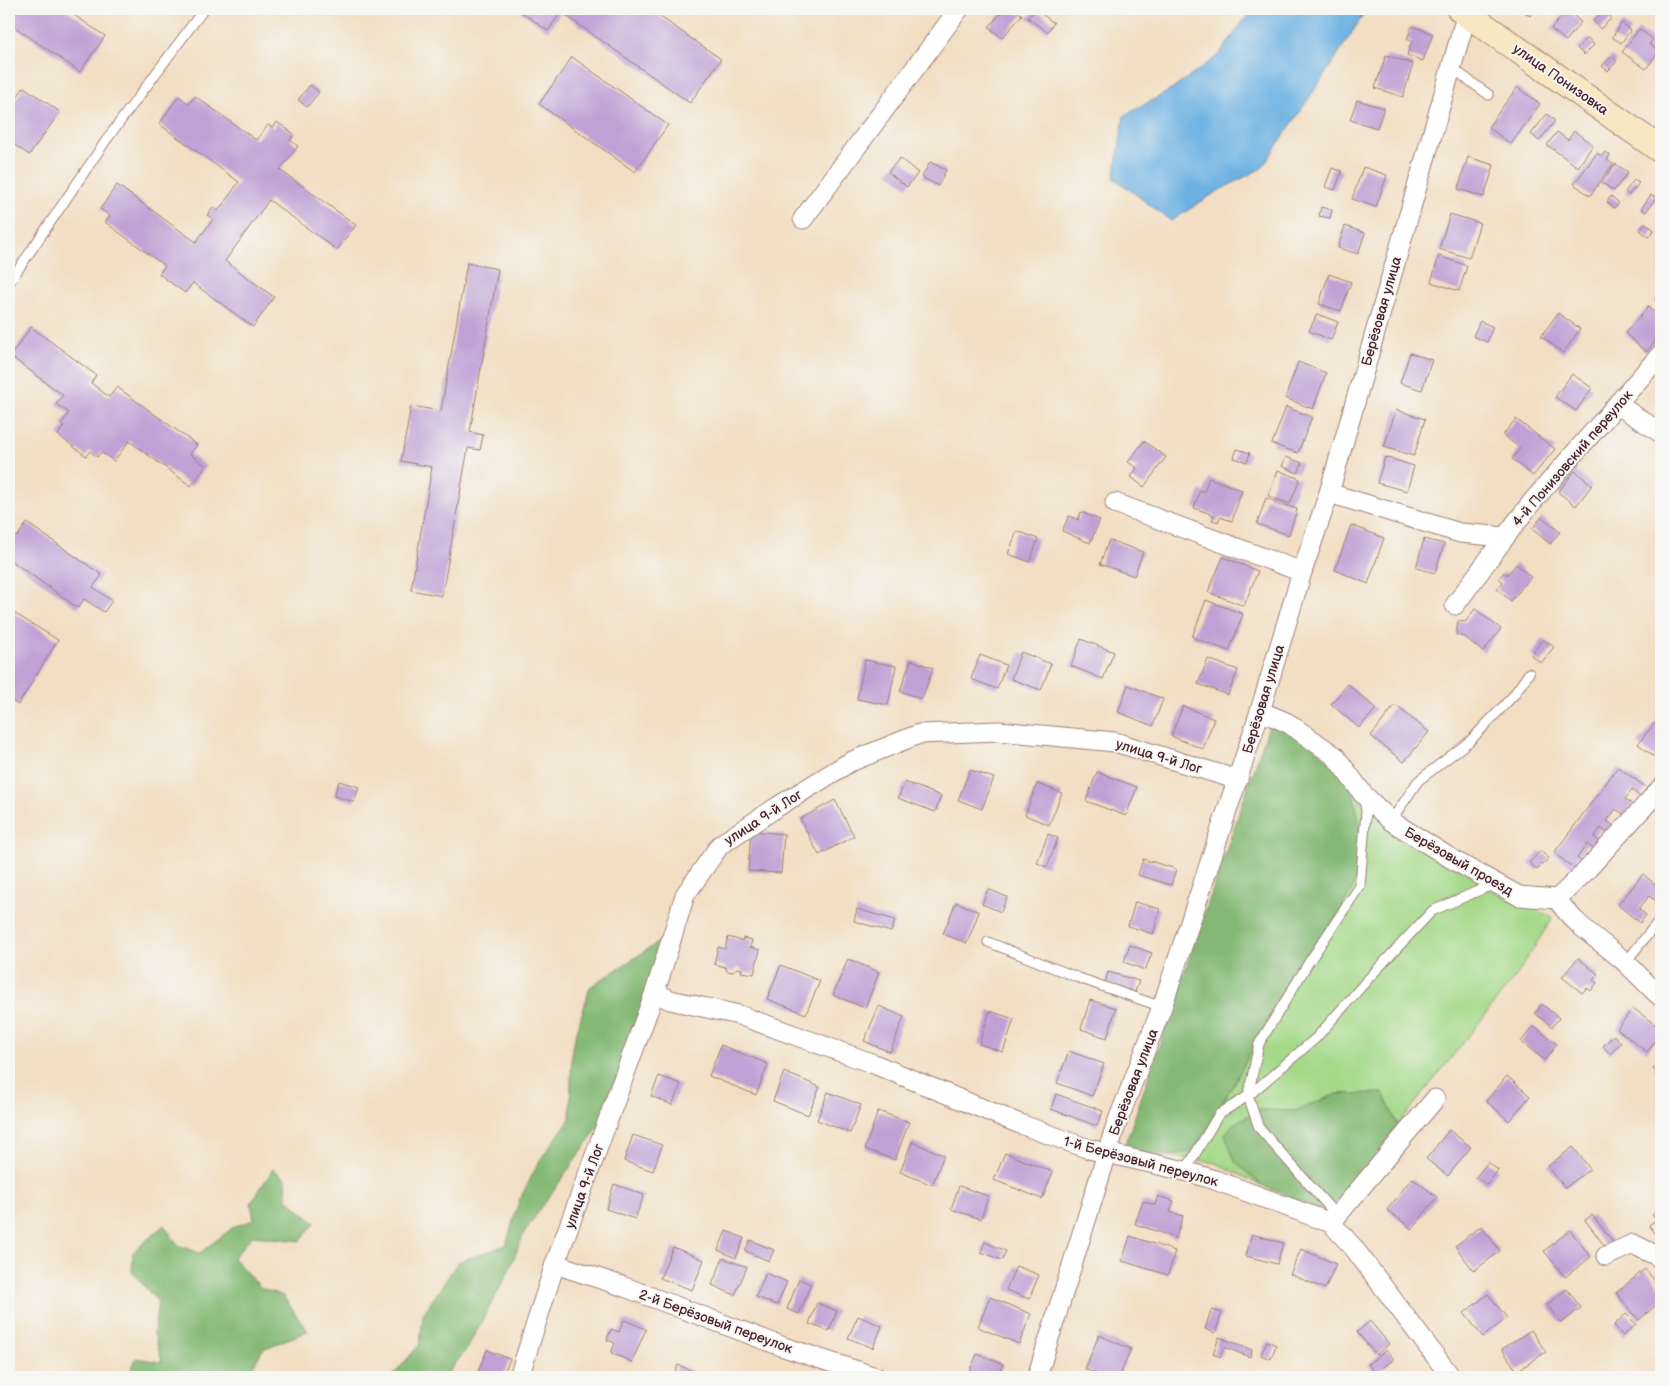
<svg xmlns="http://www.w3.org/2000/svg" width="1670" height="1386" font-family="'Balsamiq Sans',sans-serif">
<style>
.green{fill:#a5d989;stroke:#787c5a}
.forest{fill:#84b975;stroke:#676c50}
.water{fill:#6cb1e2;stroke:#5b6886}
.building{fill:#bfa1d5}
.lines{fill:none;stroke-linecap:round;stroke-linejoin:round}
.lane-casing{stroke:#9e7e76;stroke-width:11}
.street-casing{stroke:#9e7e76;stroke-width:21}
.secondary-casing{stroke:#9e7e76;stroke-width:28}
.lane{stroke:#fff;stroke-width:9}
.street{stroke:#fff;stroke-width:19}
.secondary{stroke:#f7e8c3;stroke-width:26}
.labels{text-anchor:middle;stroke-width:4;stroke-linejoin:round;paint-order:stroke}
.street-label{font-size:14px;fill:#4a1f2b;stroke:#f6f6f2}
</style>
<rect width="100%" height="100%" fill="#f6f6f2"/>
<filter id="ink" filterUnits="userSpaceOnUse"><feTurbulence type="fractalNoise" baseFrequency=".02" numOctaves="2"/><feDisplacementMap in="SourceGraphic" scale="10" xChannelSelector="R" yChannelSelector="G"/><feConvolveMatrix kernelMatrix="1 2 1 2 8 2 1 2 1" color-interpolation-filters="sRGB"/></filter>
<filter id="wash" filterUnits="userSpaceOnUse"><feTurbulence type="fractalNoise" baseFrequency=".0096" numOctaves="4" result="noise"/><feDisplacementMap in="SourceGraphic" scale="20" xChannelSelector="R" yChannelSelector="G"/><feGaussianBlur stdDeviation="1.12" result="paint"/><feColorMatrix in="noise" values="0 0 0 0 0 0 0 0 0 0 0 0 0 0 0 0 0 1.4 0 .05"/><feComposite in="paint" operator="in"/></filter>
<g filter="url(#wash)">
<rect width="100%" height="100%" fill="#f2dec2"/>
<polygon class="green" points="1352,788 1492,891 1553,917 1516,976 1398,1125 1383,1093 1337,1094 1295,1111 1258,1110 1235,1162 1261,1185 1216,1163 1169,1156 1192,1151 1209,1126 1238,1076 1289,980 1340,911 1358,878 1360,827"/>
<g class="forest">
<polygon points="1270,723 1287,724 1335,766 1352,788 1360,828 1358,878 1340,911 1289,980 1238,1076 1209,1126 1192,1151 1169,1156 1123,1151"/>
<polygon points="668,936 601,1123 525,1231 506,1277 466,1350 445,1377 392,1377 420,1344 423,1314 458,1262 506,1245 519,1201 540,1160 570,1119 572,1048 590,987"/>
<polygon points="1383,1093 1398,1125 1342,1200 1318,1210 1261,1185 1235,1162 1225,1134 1233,1124 1258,1110 1295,1111 1337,1094"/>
<polygon points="273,1169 286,1179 287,1199 315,1223 300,1241 252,1236 233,1258 261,1288 283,1296 308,1331 263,1349 247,1377 129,1377 136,1358 162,1362 154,1333 158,1302 132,1272 133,1252 164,1225 178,1245 200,1253 235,1226 254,1220 251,1203"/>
</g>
<polygon class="water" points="1252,9 1367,9 1324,76 1262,168 1218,191 1171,221 1114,178 1124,116 1171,90 1219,55"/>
<g id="blocks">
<g class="building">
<polygon points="9,9 65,9 105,36 80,72 9,23"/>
<polygon points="517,9 649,9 721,59 690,103 561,12 548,31"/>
<polygon points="1004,9 1015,9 1022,15 1002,38 989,27"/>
<polygon points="1035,9 1054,23 1047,32 1028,18"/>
<polygon points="1526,9 1536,9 1530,16 1524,12"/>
<polygon points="1567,10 1581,22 1566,41 1551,29"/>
<polygon points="1604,10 1612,18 1600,29 1593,21"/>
<polygon points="1622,23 1631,30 1621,43 1612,37"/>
<polygon points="1412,26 1433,34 1423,61 1407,55 1412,41 1407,39"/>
<polygon points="1639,29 1653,39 1649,44 1659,51 1646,69 1622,52"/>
<polygon points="1588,38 1594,45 1584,55 1577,48"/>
<polygon points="1386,55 1413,64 1403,97 1375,88"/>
<polygon points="1612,56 1617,61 1608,71 1602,66"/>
<polygon points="572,57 668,125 635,172 539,104"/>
<polygon points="310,85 319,92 307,107 298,100"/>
<polygon points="24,87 60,112 29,155 9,141 9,109"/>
<polygon points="1517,87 1540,104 1511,144 1488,127"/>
<polygon points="179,96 189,104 195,96 256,140 268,125 273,128 277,122 294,134 290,140 298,146 280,170 356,225 337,250 269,200 225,261 274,297 253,327 193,283 185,293 159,274 165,266 105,222 110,216 100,209 117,185 196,242 213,219 207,215 213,207 218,211 239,182 159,124"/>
<polygon points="1357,100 1384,108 1377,128 1350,120"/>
<polygon points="1547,114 1555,121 1539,141 1531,134"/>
<polygon points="1574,131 1593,145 1578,167 1547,145 1557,132 1568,140"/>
<polygon points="1605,152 1610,155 1607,160 1613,164 1590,196 1574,184 1597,153 1602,156"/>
<polygon points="1468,157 1494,165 1484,197 1458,189"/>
<polygon points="900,158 918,173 907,187 888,172"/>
<polygon points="930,162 946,170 938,186 922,177"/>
<polygon points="1615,164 1628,172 1614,191 1602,183"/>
<polygon points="1363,167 1387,175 1376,207 1352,199"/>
<polygon points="1332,168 1342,171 1335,190 1325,187"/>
<polygon points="1634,180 1639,183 1629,195 1625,192"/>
<polygon points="1651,195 1656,198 1646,212 1641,209"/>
<polygon points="1611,196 1619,203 1614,208 1607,202"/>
<polygon points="1321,207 1332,210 1330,218 1319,216"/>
<polygon points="1450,214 1480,223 1469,258 1439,249"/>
<polygon points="1645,223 1654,230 1649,237 1640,230"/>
<polygon points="1345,226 1365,233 1358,254 1338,248"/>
<polygon points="1439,256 1467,266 1459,291 1431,282"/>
<polygon points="467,263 498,269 470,432 483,435 480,450 468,448 442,596 411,590 432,467 401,461 411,406 441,411"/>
<polygon points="1329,274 1351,282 1341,311 1319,304"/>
<polygon points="1661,293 1661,306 1655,300"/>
<polygon points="1648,307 1661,318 1661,335 1646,352 1625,333"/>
<polygon points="1558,313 1580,329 1563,353 1541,336"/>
<polygon points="1317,314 1338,322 1331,340 1309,331"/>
<polygon points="1480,321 1493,327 1487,342 1473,336"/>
<polygon points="31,327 96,375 91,383 109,397 117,387 197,445 190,454 206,466 191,486 129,441 114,461 101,452 97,457 90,451 86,456 58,435 64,426 61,424 69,413 56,404 63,395 10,356"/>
<polygon points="1410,353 1432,360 1422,390 1400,383"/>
<polygon points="1298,362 1326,373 1313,409 1285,398"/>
<polygon points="1572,374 1592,388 1576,411 1555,397"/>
<polygon points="1286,407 1312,417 1298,453 1272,444"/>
<polygon points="1396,410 1425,419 1414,456 1384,447"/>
<polygon points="1516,419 1555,449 1533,476 1512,459 1520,448 1503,435"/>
<polygon points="1144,441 1166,457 1144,487 1131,477 1137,468 1128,462"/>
<polygon points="1237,449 1250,453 1247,462 1234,458"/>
<polygon points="1286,457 1302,463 1298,473 1282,466"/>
<polygon points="1385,457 1414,466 1407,491 1377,483"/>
<polygon points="1278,470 1300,479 1290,504 1268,496"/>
<polygon points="1575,471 1592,485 1576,506 1558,492"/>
<polygon points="1209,478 1242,490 1232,521 1220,517 1218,522 1212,520 1214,515 1194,508 1200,490 1204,492"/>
<polygon points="1266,498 1297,509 1289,535 1257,524"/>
<polygon points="1081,512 1100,520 1090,543 1062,531 1069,516 1078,520"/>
<polygon points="1542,517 1560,532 1550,544 1532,529"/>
<polygon points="27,523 102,575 93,587 112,601 104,612 84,599 78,608 9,559 9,531 17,537"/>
<polygon points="1351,525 1384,538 1368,584 1335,570"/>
<polygon points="1017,531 1038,539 1030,562 1008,554"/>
<polygon points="1424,539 1444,544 1435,573 1416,568"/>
<polygon points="1109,540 1143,552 1134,576 1100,564"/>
<polygon points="1223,557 1258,571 1244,606 1208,592"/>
<polygon points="1516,564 1531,577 1511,601 1497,589 1503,582 1499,578 1504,572 1507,575"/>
<polygon points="1206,600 1243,614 1229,651 1192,637"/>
<polygon points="1475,609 1501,629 1483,652 1465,637 1456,635 1458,621 1465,622"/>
<polygon points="9,610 58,640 18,705 9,699"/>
<polygon points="1081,639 1114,652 1103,679 1071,666"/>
<polygon points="1543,639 1554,647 1541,663 1531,655"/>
<polygon points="1021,652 1051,664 1041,690 1011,679"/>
<polygon points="980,655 1006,665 997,689 971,679"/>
<polygon points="1208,659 1238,670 1228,695 1198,684"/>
<polygon points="865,660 896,666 888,705 857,699"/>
<polygon points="911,660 933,668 922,699 900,691"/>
<polygon points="1348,684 1376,709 1359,728 1331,704"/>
<polygon points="1128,685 1163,699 1153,726 1118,712"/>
<polygon points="1395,705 1429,732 1404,762 1371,736"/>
<polygon points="1183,706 1214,719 1203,749 1171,736"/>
<polygon points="1661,715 1661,762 1638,744"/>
<polygon points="1618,767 1647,788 1640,797 1632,790 1625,799 1633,805 1625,816 1616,809 1607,821 1614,826 1608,834 1601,828 1594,837 1602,843 1596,851 1587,844 1577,858 1585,865 1579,872 1554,853"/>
<polygon points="970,770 994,778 982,809 958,800"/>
<polygon points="1097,772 1137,787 1126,816 1086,801"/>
<polygon points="339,781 359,787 354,802 334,796"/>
<polygon points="905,782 941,796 935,812 898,798"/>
<polygon points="1037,784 1062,793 1049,825 1025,815"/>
<polygon points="835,800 854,836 819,855 800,819"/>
<polygon points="751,831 784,834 781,873 748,871"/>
<polygon points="1048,834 1058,838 1047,867 1037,863"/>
<polygon points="1540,851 1549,858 1537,870 1529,863"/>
<polygon points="1143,859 1176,869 1171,885 1138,875"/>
<polygon points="1643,874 1661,889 1661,896 1656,901 1649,896 1639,909 1646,915 1640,923 1618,905"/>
<polygon points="988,889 1007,897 1001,912 982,904"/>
<polygon points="956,902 979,912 967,943 943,934"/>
<polygon points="1135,902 1160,909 1153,934 1128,926"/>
<polygon points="857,909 895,920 891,932 854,921"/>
<polygon points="728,937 742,941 743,938 752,940 750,947 760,950 754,974 741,972 742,969 737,968 733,972 727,971 725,967 714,964 718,947 725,949"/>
<polygon points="1130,945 1152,953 1145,970 1124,962"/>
<polygon points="1578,958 1598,974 1593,980 1597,983 1591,991 1587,988 1582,993 1562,977"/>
<polygon points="848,959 879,972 865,1008 833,995"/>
<polygon points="781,965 820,981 806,1014 767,999"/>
<polygon points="1108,972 1139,981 1135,992 1105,983"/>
<polygon points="1090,1000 1116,1008 1107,1038 1081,1029"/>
<polygon points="1542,1004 1559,1018 1552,1027 1535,1013"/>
<polygon points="879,1006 904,1017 890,1052 864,1041"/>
<polygon points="1633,1008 1661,1029 1661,1034 1647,1052 1617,1029"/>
<polygon points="990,1011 1014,1019 1003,1052 979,1044"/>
<polygon points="1533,1026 1557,1044 1545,1060 1521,1042"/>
<polygon points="1614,1035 1621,1043 1610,1054 1603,1046"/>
<polygon points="721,1045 768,1064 756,1095 709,1076"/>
<polygon points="1069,1051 1104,1064 1092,1096 1057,1083"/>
<polygon points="1661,1059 1661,1076 1653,1069"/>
<polygon points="784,1072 820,1087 808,1115 773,1101"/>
<polygon points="659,1076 681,1084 672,1105 651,1096"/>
<polygon points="1507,1076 1530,1096 1509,1121 1486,1101"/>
<polygon points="828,1092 861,1105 850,1133 817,1120"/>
<polygon points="1056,1094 1103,1111 1097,1126 1051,1109"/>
<polygon points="878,1111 909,1122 895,1160 865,1149"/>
<polygon points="1449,1130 1471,1147 1448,1176 1426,1159"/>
<polygon points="633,1135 662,1145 653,1171 624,1161"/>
<polygon points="912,1142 944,1155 932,1185 900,1172"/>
<polygon points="1573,1147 1590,1169 1565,1188 1548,1166"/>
<polygon points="1005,1153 1053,1172 1042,1199 994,1180"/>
<polygon points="1488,1162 1498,1170 1487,1185 1476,1177"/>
<polygon points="1412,1178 1437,1197 1412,1229 1387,1210"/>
<polygon points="614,1184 644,1195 635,1219 606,1209"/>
<polygon points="959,1186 988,1196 981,1219 951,1209"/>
<polygon points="1158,1196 1174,1201 1170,1212 1183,1216 1176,1238 1135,1224 1143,1201 1155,1205"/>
<polygon points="1661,1208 1661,1241 1649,1225 1656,1220 1652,1215"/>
<polygon points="1592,1215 1614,1243 1607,1249 1585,1220"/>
<polygon points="1481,1226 1500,1251 1474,1271 1455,1246"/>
<polygon points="1570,1230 1591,1257 1565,1277 1544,1251"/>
<polygon points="726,1231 744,1238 736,1258 718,1250"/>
<polygon points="1252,1234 1283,1243 1277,1264 1246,1256"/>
<polygon points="1130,1236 1175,1251 1168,1275 1122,1261"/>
<polygon points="750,1240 774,1250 769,1261 745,1251"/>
<polygon points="985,1242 1006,1251 1002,1260 981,1252"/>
<polygon points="673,1247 704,1260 692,1290 660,1278"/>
<polygon points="1301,1249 1336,1264 1325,1289 1290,1274"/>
<polygon points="723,1258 747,1267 735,1295 712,1285"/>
<polygon points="1016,1266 1039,1275 1029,1299 1006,1290"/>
<polygon points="1645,1269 1661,1288 1661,1301 1639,1320 1616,1293"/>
<polygon points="766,1273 787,1282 777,1305 756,1297"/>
<polygon points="799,1279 811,1284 799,1314 787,1309"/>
<polygon points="1567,1289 1581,1308 1561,1323 1547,1305"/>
<polygon points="1488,1294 1507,1318 1483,1337 1464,1313"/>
<polygon points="990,1297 1031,1314 1019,1344 978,1327"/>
<polygon points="817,1303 837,1311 829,1331 809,1324"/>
<polygon points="1211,1310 1222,1313 1215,1333 1205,1329"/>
<polygon points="1626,1314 1636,1324 1623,1336 1614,1325"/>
<polygon points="858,1316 882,1326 873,1348 848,1338"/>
<polygon points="624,1320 646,1329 632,1362 611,1353 615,1343 607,1340 611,1329 619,1332"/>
<polygon points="1370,1321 1389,1344 1376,1355 1357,1332"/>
<polygon points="1531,1330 1546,1352 1517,1371 1502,1349"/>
<polygon points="1099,1335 1131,1349 1119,1377 1104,1377 1085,1369"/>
<polygon points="1219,1337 1252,1350 1250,1357 1224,1347 1220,1357 1213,1354"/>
<polygon points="1267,1341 1276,1345 1271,1359 1261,1355"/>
<polygon points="487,1350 510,1359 502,1377 476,1377"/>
<polygon points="1386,1350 1394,1359 1375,1374 1368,1364"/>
<polygon points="977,1354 1003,1364 997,1377 967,1377"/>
<polygon points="678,1365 695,1372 693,1377 681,1377 674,1375"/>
</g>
</g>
</g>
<g filter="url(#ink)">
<use href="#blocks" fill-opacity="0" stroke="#9e7e76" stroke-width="1"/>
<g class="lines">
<defs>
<g id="lane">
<polyline points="1452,68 1489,95"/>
<polyline points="9,283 107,139 204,9"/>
<polyline points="1391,821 1418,781 1471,740 1513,696 1529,673"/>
<polyline points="988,942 1079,978 1162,1007"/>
<polyline points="1625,963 1661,918"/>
<polyline points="1185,1171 1219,1114 1248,1096 1316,1038 1369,978 1432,911 1494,884"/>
<polyline points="1337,1216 1259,1128 1248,1096 1259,1044 1309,962 1360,886 1366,811 1364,800"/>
</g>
<g id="street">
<polyline points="803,219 959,9"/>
<polyline points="1618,405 1661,433"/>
<polyline points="1329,493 1460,533 1505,537 1532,502 1661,354"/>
<polyline points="1115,503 1302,572"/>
<polyline points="1455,605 1505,537"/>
<path d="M1260 711 1288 723 1335 756 1363 794 1391 821 1455 861 1519 896 1557 899C1576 927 1600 940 1625 962 1637 973 1648 986 1661 997"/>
<polyline points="1557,899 1585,872 1661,788"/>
<polyline points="655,992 670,1000 739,1015 874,1064 1020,1124 1089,1149 1185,1171 1215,1180 1331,1223 1353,1247 1451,1377"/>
<polyline points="1331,1223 1435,1099"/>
<polyline points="1606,1256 1633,1244 1659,1257 1661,1260"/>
<polyline points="555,1264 622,1286 784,1347 876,1377"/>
<polyline points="519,1377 555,1264 655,992 685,895 720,845 777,807 850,762 919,734 999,731 1115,742 1238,780"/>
<polyline points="1037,1377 1115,1128 1162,1007 1260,711 1302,572 1329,493 1467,13"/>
</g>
<polyline id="secondary" points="1460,9 1661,150"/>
</defs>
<use href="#lane" class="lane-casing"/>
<use href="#street" class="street-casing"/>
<use href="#secondary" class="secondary-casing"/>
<use href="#lane" class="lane"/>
<use href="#street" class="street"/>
<use href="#secondary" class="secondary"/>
</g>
</g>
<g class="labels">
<g class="street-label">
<text transform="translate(1561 79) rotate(35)" y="5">улица Понизовка</text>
<text transform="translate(1381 311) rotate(-74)" y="5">Берёзовая улица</text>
<text transform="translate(1572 458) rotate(-49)" y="5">4-й Понизовский переулок</text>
<text transform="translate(1263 699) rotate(-73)" y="5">Берёзовая улица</text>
<text transform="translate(1159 756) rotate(17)" y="5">улица 9-й Лог</text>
<text transform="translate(763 817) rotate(-33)" y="5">улица 9-й Лог</text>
<text transform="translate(1459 861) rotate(30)" y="5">Берёзовый проезд</text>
<text transform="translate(1133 1082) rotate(-69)" y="5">Берёзовая улица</text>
<text transform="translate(1141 1161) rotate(15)" y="5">1-й Берёзовый переулок</text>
<text transform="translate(584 1186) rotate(-70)" y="5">улица 9-й Лог</text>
<text transform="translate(716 1321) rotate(20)" y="5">2-й Берёзовый переулок</text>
</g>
</g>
<rect width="1670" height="1386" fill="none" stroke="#f6f6f2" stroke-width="30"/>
</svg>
